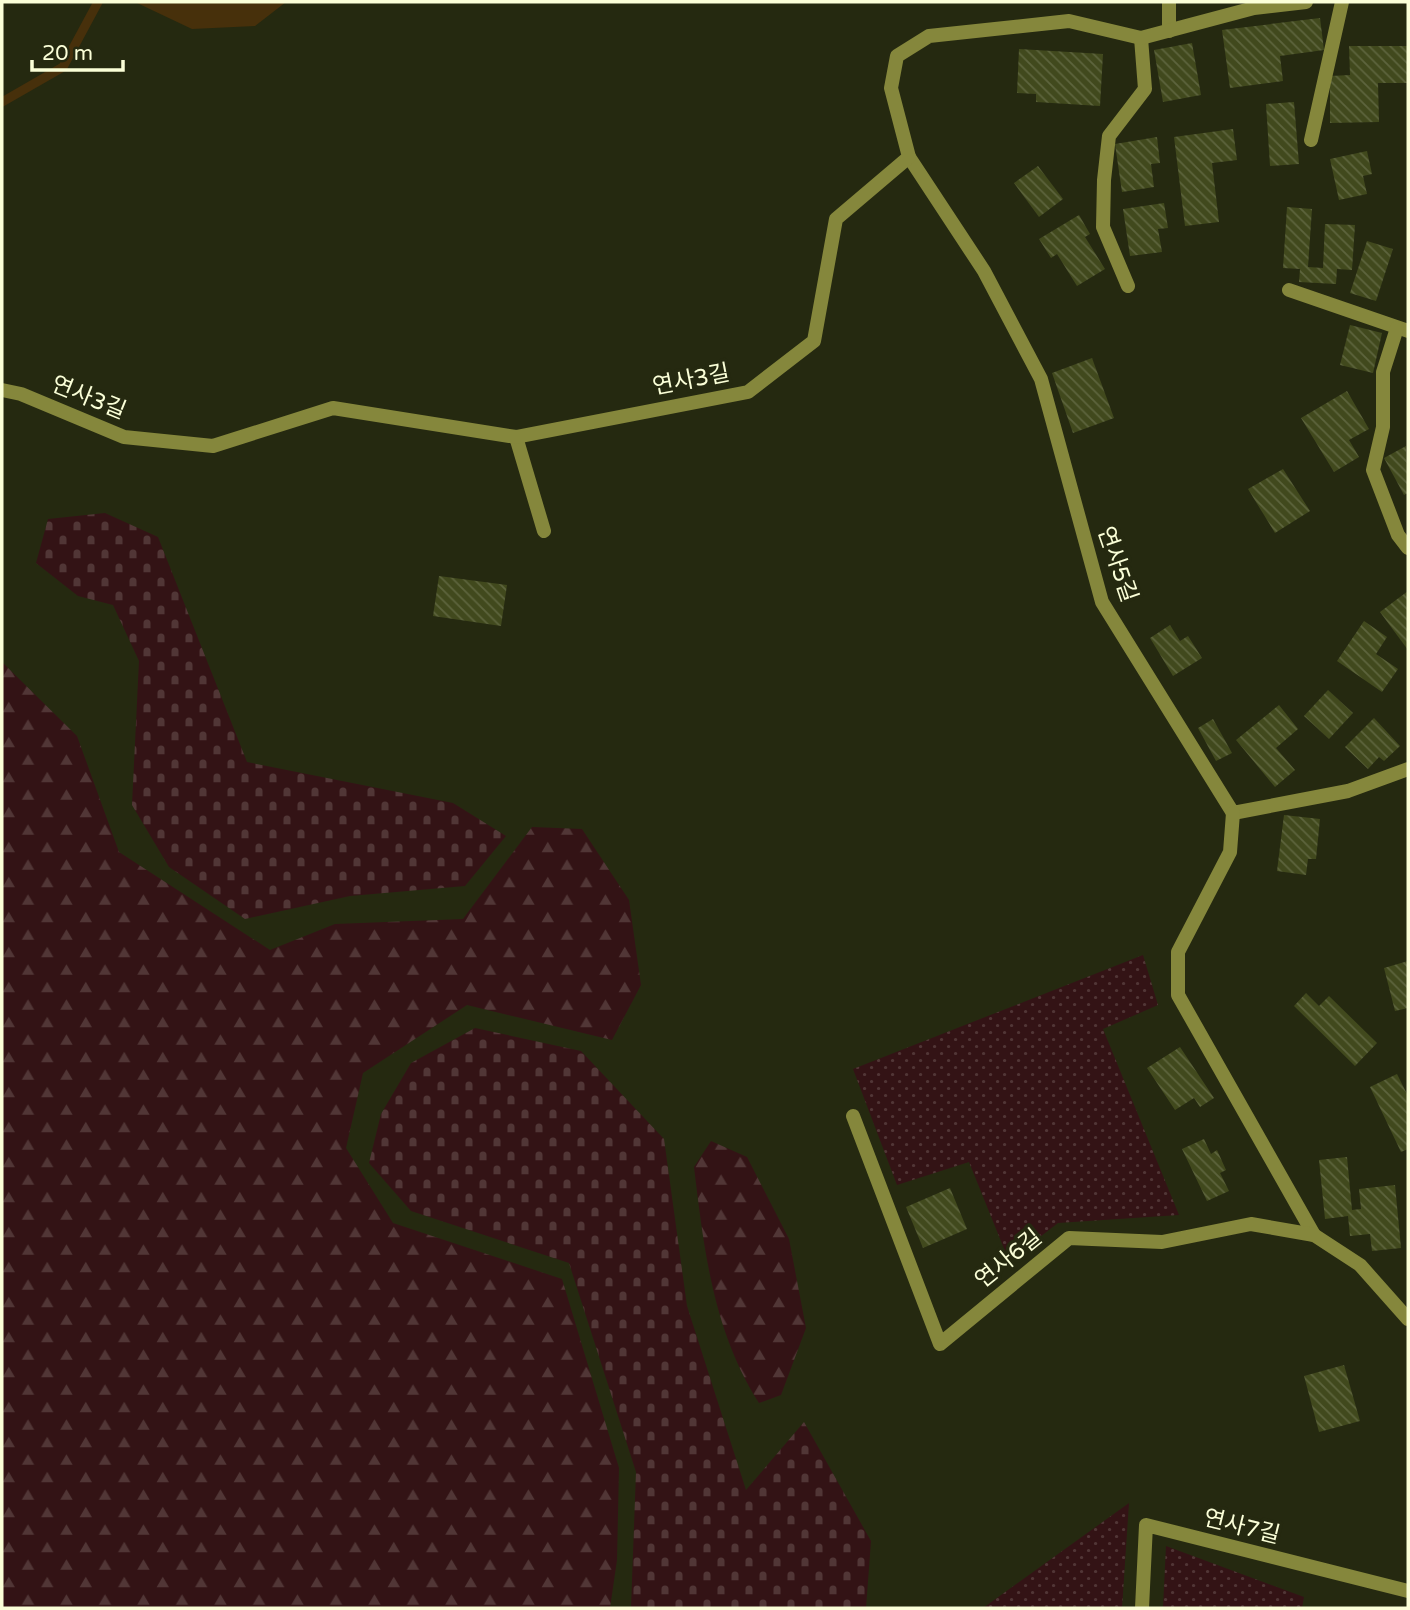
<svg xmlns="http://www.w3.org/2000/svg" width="1410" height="1610" font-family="'Varela Round','Noto Sans KR',sans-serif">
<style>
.grass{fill:url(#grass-dots)}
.forest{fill:url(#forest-firs)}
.cemetery{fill:url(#cemetery-stones)}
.water{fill:#47300b}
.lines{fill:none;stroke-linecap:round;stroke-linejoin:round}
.stream{stroke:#47300b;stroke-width:9}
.building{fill:url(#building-back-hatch)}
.service{stroke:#85873c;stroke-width:14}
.minor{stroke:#85873c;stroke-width:14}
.labels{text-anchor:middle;stroke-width:7;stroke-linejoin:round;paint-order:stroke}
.street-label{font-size:23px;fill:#fbffd8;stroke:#252910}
</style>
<defs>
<pattern id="grass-dots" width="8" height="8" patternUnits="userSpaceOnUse" patternTransform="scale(1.75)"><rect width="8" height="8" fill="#331315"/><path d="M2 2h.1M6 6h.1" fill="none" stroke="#513636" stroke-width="1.8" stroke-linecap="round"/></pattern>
<pattern id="forest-firs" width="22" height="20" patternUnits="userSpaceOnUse" patternTransform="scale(1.75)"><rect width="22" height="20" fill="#331315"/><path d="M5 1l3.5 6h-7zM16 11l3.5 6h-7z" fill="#513636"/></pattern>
<pattern id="cemetery-stones" width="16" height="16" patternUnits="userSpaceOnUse" patternTransform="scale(1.75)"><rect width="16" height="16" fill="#331315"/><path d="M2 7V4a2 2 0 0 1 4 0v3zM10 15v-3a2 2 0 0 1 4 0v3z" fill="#513636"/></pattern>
<pattern id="building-back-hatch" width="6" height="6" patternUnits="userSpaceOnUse" patternTransform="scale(1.75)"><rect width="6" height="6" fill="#41491d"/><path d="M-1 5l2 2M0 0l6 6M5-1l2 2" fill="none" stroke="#5d643d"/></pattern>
</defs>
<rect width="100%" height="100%" fill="#252910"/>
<g class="grass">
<polygon points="1143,955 1158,1005 1103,1029 1179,1215 1058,1223 1009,1261 969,1162 897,1185 853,1069"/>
<polygon points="1129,1503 1122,1608 983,1608"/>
<polygon points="1166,1546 1304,1597 1302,1608 1163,1608"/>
</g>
<g class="forest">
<polygon points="2,662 77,736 119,852 270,950 335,924 463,919 532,827 582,829 629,900 641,985 612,1040 467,1005 363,1073 346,1148 393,1223 562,1279 619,1468 617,1560 610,1608 2,1608"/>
<path d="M711 1141 747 1157 789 1239 806 1328 781 1395 759 1403C713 1331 704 1249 694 1167Z"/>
</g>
<g class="cemetery">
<polygon points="105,513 158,537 247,762 453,803 506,836 465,886 350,896 245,919 169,867 132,805 139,661 113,605 78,596 36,563 48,519"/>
<polygon points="475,1028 581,1051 664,1139 687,1306 746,1490 804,1422 871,1541 866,1608 631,1608 636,1472 569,1263 411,1211 369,1163 381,1114 411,1063"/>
</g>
<polygon class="water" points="135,2 286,2 255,26 192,29"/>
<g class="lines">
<polyline class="stream" points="2,102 63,67 98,2"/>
</g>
<g class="building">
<polygon points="1320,18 1324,50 1280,56 1283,81 1230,88 1222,30"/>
<polygon points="1192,43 1201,95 1163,102 1154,50"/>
<polygon points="1349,46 1408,46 1408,83 1378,83 1379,122 1330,123 1330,76 1350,75"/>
<polygon points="1019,49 1103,54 1100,106 1036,102 1036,94 1017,93"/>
<polygon points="1294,102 1299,164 1270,166 1266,104"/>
<polygon points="1233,129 1237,160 1212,163 1219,222 1185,226 1174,137"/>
<polygon points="1157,137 1160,163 1151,164 1154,187 1122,192 1115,144"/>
<polygon points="1367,151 1372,174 1363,176 1367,194 1339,200 1330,159"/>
<polygon points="1038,166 1063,199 1039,217 1014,183"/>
<polygon points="1164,203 1168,228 1158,229 1162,252 1130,256 1123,209"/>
<polygon points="1287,207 1312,209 1308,267 1323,268 1325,224 1355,225 1352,270 1337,269 1336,284 1299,282 1300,269 1283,268"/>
<polygon points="1079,215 1090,234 1085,237 1105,269 1077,286 1057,254 1051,258 1039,239"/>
<polygon points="1367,241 1393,249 1376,301 1350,293"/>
<polygon points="1350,325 1382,333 1373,373 1340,365"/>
<polygon points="1092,358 1114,418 1073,433 1052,373"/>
<polygon points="1347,391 1369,429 1349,440 1359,457 1334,472 1301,418"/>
<polygon points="1406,446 1408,493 1404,495 1384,458"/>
<polygon points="1283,469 1310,511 1275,533 1248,489"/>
<polygon points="439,576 507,585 501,626 433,616"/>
<polygon points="1408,591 1408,650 1380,612"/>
<polygon points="1364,621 1387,637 1376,654 1398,669 1382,692 1337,661"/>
<polygon points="1170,625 1180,641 1188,636 1202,658 1173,676 1150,638"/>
<polygon points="1328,690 1353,713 1329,739 1304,716"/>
<polygon points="1279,705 1298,729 1276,748 1295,770 1275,787 1236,740"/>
<polygon points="1374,718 1400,746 1384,761 1379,757 1368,769 1345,747"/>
<polygon points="1213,719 1232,753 1216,761 1198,728"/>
<polygon points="1284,815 1320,819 1316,859 1308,859 1306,875 1277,871"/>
<polygon points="1408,961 1408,1008 1395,1011 1384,968"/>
<polygon points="1306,993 1319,1006 1329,996 1377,1043 1355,1066 1294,1006"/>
<polygon points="1180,1047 1214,1098 1200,1107 1194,1098 1175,1110 1147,1068"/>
<polygon points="1397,1074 1408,1096 1408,1149 1401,1152 1370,1087"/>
<polygon points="1204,1139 1211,1154 1217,1150 1226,1170 1220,1173 1229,1191 1207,1201 1182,1149"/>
<polygon points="1347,1157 1352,1210 1361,1209 1359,1189 1395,1185 1401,1248 1372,1251 1370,1234 1350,1236 1348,1216 1325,1219 1319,1160"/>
<polygon points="950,1188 967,1229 923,1248 906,1207"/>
<polygon points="1344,1365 1360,1421 1319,1432 1304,1376"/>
</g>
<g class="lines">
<g class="service">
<polyline points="1169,2 1169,31"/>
<polyline points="1311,140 1342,2"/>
<polyline points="909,157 984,271 1041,379 1102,602 1233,813 1348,791 1408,769"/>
<polyline points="1128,286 1103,227 1104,180 1109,136 1145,89 1141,38"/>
<polyline points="1289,290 1408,331"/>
<polyline points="1397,328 1383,372 1383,427 1373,470 1398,535 1408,548"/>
<polyline points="516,437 544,531"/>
<polyline points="1233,813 1230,852 1178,952 1178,995 1314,1235"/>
<polyline points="853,1116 940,1344 1069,1238 1162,1242 1251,1224 1314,1235 1360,1265 1408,1319"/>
<polyline points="1142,1608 1146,1525 1408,1591"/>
</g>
<polyline class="minor" points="2,390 21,394 124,437 213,446 333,408 516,437 748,392 814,341 836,219 909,157 891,88 897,56 929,36 1069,21 1141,38 1254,8 1306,2"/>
</g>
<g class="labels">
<g class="street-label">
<text transform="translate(691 379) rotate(-11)" y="8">연사3길</text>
<text transform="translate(89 397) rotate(22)" y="8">연사3길</text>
<text transform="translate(1118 564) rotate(71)" y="8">연사5길</text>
<text transform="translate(1008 1258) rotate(-39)" y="8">연사6길</text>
<text transform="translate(1242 1526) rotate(14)" y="8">연사7길</text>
</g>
</g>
<rect width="1410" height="1610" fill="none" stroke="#fbffd8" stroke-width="7"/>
<path d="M32 60v10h91v-10" fill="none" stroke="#fbffd8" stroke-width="3.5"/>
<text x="42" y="60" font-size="21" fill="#fbffd8" stroke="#252910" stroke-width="5" paint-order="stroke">20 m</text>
</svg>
